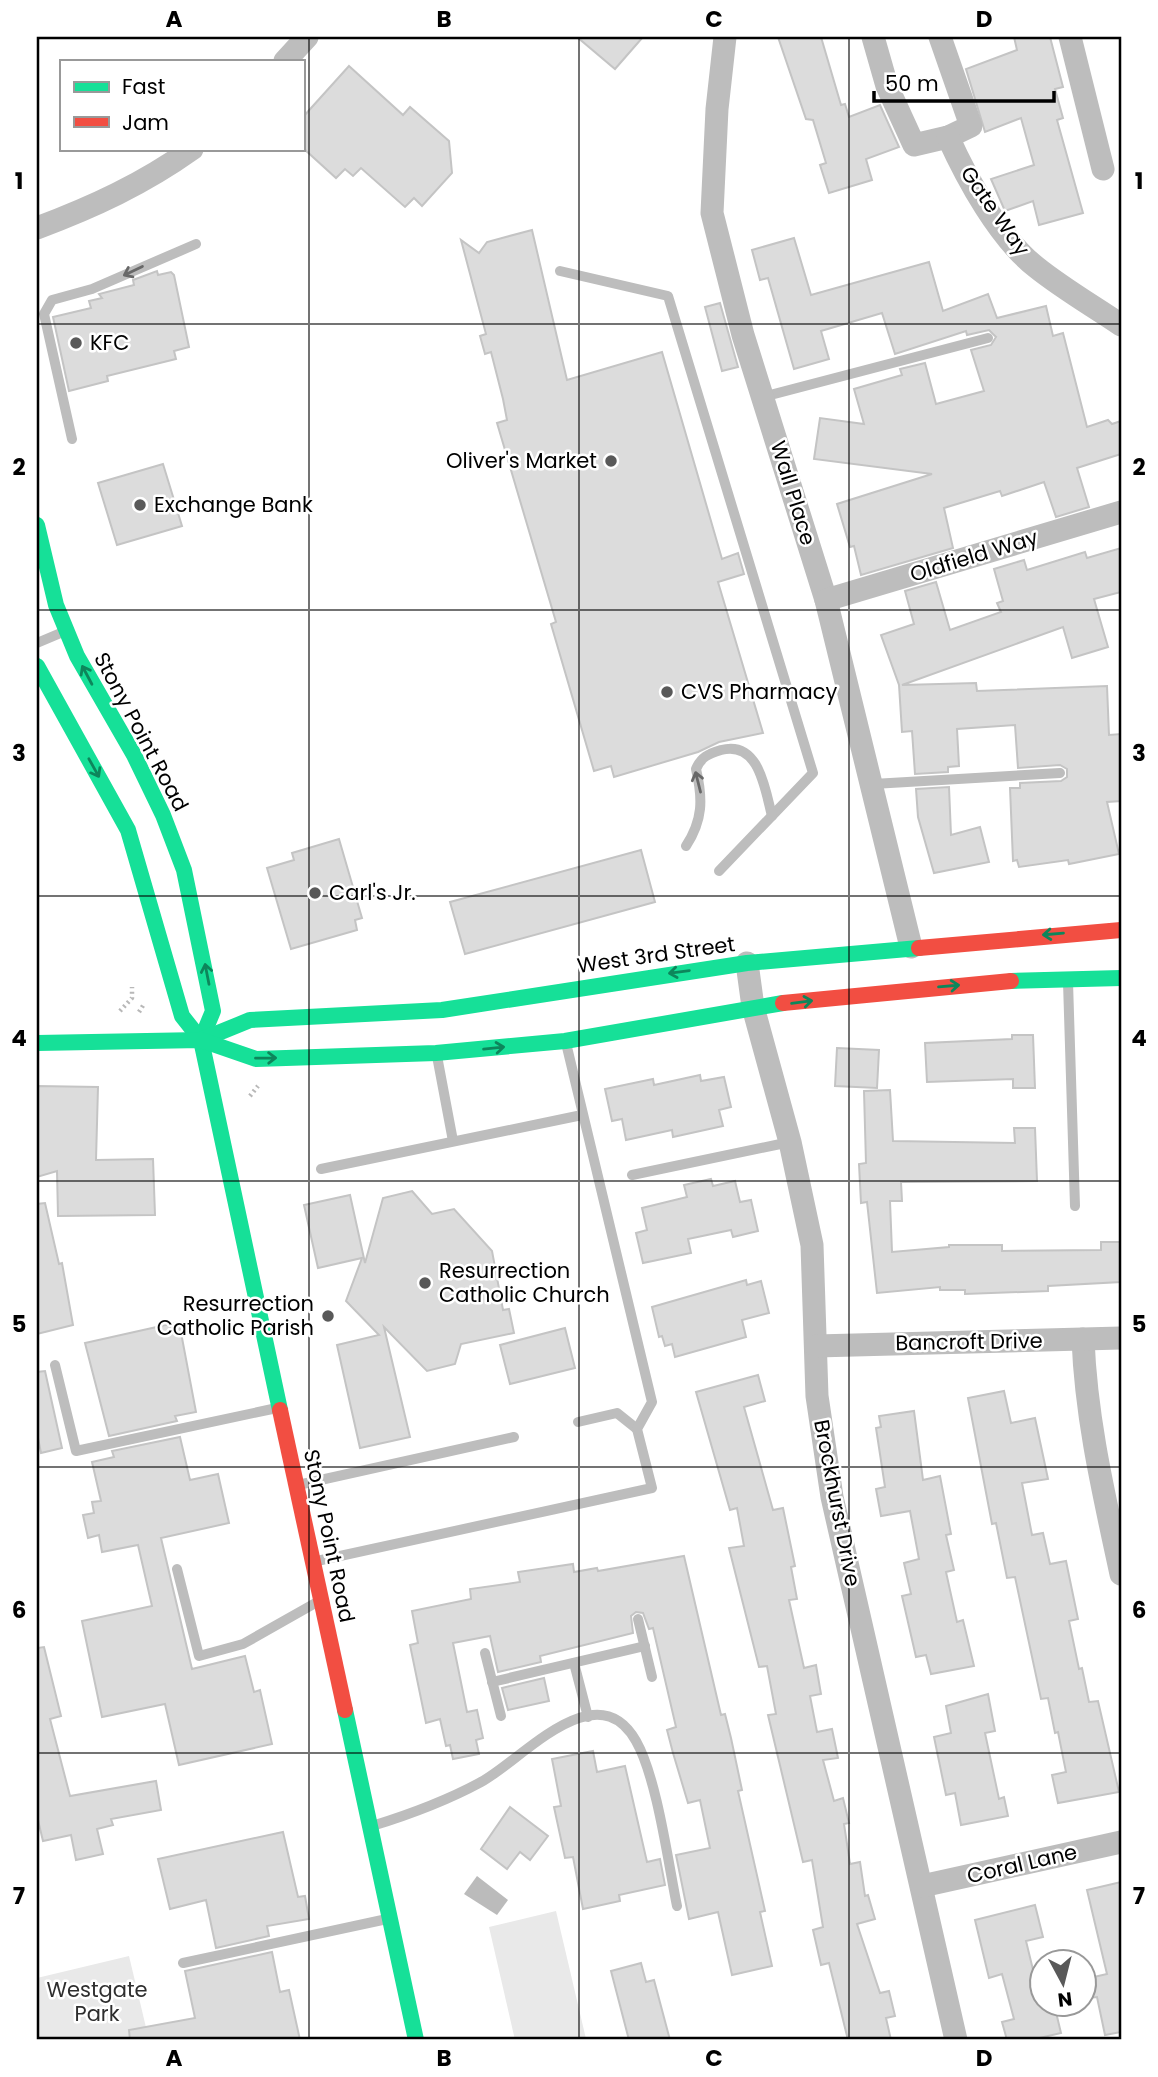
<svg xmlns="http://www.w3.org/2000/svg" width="1158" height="2077" font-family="Poppins,sans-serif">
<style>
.green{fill:#e9e9e9}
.water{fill:#bbb}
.building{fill:#dcdcdc;stroke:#c4c4c4;stroke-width:2}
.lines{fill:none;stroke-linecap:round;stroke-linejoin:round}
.path{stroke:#b8b8b8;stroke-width:4.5;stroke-dasharray:2 3.5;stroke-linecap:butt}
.lane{stroke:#bdbdbd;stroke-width:10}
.street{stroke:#bdbdbd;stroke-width:23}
.fast{stroke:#16e098;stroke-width:16}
.jam{stroke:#f24e42;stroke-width:16}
.oneway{stroke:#686868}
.oneway2{stroke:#0d865b}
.grid{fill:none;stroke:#000;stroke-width:2;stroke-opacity:0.55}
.poi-dot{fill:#595959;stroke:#fff;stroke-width:2.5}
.labels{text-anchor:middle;stroke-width:5;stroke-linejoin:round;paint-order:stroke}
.street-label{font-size:21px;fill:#000;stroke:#fff}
.poi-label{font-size:21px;fill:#000;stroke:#fff;text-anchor:start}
.park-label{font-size:21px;fill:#2e2e2e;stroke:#fff}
.neatline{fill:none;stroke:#000;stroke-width:2.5}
.grid-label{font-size:23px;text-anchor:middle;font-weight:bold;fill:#000}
</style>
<rect width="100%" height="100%" fill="#fff"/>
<g class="green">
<polygon points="556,1911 586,2039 515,2040 489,1927"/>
<polygon points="129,1956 149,2040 37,2040 37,1978"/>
</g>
<polygon class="water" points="477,1876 508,1900 497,1915 464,1894"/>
<g class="building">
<polygon points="577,37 643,37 615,69"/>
<polygon points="778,37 821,37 841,105 845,104 849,117 880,105 899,147 866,159 872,180 829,193 820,165 826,163 813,120 806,119"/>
<polygon points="1014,37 1050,37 1063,87 1055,89 1063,118 1057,120 1083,213 1039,225 1033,201 1005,211 991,179 1034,165 1021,118 985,132 966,69 1017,50"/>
<polygon points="349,66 403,115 410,107 449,141 452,173 422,206 414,198 405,207 361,168 353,176 345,169 336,178 303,148 303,117"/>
<polygon points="532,230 567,380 662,352 722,559 738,553 744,574 718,582 763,733 719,742 698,752 614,777 611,766 594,771 551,624 556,622 497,423 507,420 503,399 491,352 485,354 480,336 486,334 461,240 479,253 487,242"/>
<polygon points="794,238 811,295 929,262 943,311 988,294 997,318 1046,306 1053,336 1063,333 1087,427 1108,420 1112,424 1121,421 1121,454 1077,468 1089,507 1056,517 1044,482 1002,496 1000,491 944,508 953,548 861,575 854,546 850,547 837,504 932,474 814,459 820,418 864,424 854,389 902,375 900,369 925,363 936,404 984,391 971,350 991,345 996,337 989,330 967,335 966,331 895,354 882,313 821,331 829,359 794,369 768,278 760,280 752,250"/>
<polygon points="157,271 158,275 171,272 174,275 189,347 174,351 176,359 107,376 108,381 69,391 53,317 91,308 89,301 102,298 99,294 134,285 133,280"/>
<polygon points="720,303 738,367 722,371 705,307"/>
<polygon points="163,464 182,526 117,545 98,483"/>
<polygon points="1121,548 1121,592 1094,599 1108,647 1072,658 1063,627 902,685 976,683 977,691 1107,686 1109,735 1121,734 1121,801 1107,802 1119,854 1069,864 1068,860 1019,867 1017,860 1013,861 1010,788 1020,788 1020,783 1061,781 1067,777 1067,769 1060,765 1018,768 1015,725 957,729 959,766 948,767 948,772 915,774 912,731 902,732 899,685 881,635 914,624 905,591 936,582 950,630 1001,612 997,603 1003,601 994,569 1024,560 1027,570 1085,552 1087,558"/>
<polygon points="949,787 951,835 980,827 989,862 934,873 918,817 916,789"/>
<polygon points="339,839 362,918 355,920 357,930 291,949 267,868 294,860 292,853"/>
<polygon points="641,850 655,902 465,954 450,902"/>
<polygon points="1012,1035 1033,1035 1035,1088 1013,1088 1013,1079 927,1082 925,1043 1012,1039"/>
<polygon points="837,1048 879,1050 877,1088 835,1086"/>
<polygon points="700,1075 701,1081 724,1077 731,1107 719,1110 723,1126 673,1137 672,1130 626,1140 622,1119 612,1121 605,1089 653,1079 654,1085"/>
<polygon points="37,1086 98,1087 96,1160 153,1159 155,1215 58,1216 57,1171 37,1177"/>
<polygon points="890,1090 893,1141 1015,1143 1014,1128 1035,1128 1037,1181 901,1182 902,1201 890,1201 892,1252 949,1247 949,1245 1002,1245 1002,1251 1101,1250 1101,1242 1121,1242 1121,1282 1048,1286 1048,1291 965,1294 965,1290 940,1290 940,1287 877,1293 867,1202 861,1203 859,1164 866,1163 864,1091"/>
<polygon points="711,1179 713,1186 735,1181 740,1202 751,1200 758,1231 733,1237 731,1230 688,1239 691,1253 643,1263 636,1233 647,1230 642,1208 687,1197 684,1185"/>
<polygon points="412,1191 432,1214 454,1209 492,1251 503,1310 509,1309 514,1333 461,1344 455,1364 427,1371 384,1327 410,1437 360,1448 337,1345 379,1335 346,1301 362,1258 318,1268 304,1205 350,1195 365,1263 383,1198"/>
<polygon points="45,1203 59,1264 62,1263 73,1325 37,1334 37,1204"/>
<polygon points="746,1280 747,1285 761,1281 769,1313 742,1320 746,1337 675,1357 672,1344 665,1346 662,1336 659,1337 652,1307"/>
<polygon points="179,1322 196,1412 175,1416 177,1421 109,1436 85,1343"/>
<polygon points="565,1328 575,1368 510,1384 500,1345"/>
<polygon points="45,1371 62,1448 41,1453 37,1433 37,1372"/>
<polygon points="758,1375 765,1401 744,1407 773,1510 783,1508 795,1566 791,1567 797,1599 789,1600 804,1668 816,1665 821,1694 810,1696 817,1732 832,1729 838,1758 823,1760 834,1801 843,1798 849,1823 844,1824 850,1864 860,1862 865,1896 868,1895 875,1919 857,1924 880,1993 889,1991 895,2016 886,2018 891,2040 848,2040 829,1963 821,1965 813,1930 823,1927 812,1860 803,1862 768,1715 776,1714 767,1666 759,1667 729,1548 744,1546 737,1508 730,1510 696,1392"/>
<polygon points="1004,1391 1011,1423 1035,1418 1048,1479 1022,1483 1032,1535 1043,1533 1050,1564 1066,1561 1078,1619 1069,1621 1079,1669 1082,1668 1089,1702 1098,1701 1119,1792 1058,1803 1052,1775 1066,1772 1058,1732 1055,1733 1048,1698 1041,1699 1015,1577 1007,1578 996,1523 992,1524 968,1398"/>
<polygon points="914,1411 923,1480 940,1476 951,1534 946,1535 954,1570 946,1572 957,1622 963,1620 974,1666 931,1674 926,1655 916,1657 902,1596 911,1594 904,1563 919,1559 910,1511 881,1516 876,1489 885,1487 876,1428 881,1427 879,1416"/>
<polygon points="180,1437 190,1480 218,1474 229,1523 161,1538 192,1669 245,1656 254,1692 260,1690 272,1744 179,1765 165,1704 102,1717 82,1621 152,1606 138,1545 102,1552 99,1535 88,1538 83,1515 94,1513 92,1502 101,1501 92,1462 114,1457 112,1451"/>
<polygon points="684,1556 721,1715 725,1714 731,1738 742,1790 738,1791 765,1911 760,1912 772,1966 732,1975 718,1912 689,1919 676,1855 710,1848 700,1800 688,1803 673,1753 667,1730 676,1727 653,1628 649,1629 643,1613 636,1612 631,1616 633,1633 540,1656 541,1662 498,1672 490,1636 453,1643 467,1712 477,1710 483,1738 476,1740 479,1754 453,1759 450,1745 446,1746 440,1719 426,1723 410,1645 418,1643 412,1611 471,1599 470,1589 520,1582 518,1572 573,1564 574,1572 597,1568 598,1571"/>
<polygon points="44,1647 61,1716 50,1719 70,1796 156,1781 161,1810 111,1819 113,1825 97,1829 103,1854 76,1860 71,1835 43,1841 37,1816 37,1648"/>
<polygon points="544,1678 549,1701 508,1710 502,1688"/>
<polygon points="988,1694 995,1731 985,1733 999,1799 1004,1797 1008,1816 961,1825 955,1793 946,1795 934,1737 951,1733 946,1706"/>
<polygon points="593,1751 597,1772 625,1766 647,1862 660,1859 665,1885 619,1895 620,1901 583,1909 573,1857 565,1858 554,1807 561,1806 552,1759"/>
<polygon points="510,1807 548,1836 530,1860 520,1852 507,1869 481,1849"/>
<polygon points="283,1832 298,1897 305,1896 309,1919 267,1926 269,1936 216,1948 206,1900 170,1909 158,1859"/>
<polygon points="1121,1882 1121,2032 1105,2035 1097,1997 1089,1998 1085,1979 1107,1974 1087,1890"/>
<polygon points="1035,1905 1043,1937 1026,1941 1036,1982 1042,1980 1042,2004 1054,2004 1061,2033 1031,2040 1007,2040 1002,2022 1014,2019 1002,1974 989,1978 975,1920"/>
<polygon points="272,1952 280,1992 289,1990 300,2040 130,2040 129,2030 195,2018 185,1971"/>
<polygon points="641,1963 646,1982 654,1980 670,2040 629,2040 611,1971"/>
</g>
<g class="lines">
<g class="path">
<polyline points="120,1011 132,998 132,987"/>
<polyline points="139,1012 144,1004"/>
<polyline points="250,1096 258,1086"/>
</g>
<g class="lane">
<polyline points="560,271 668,296 813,773 719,871"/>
<polyline points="763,397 988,338"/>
<polyline points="72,439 44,314 52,300 92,289 196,244"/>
<polyline points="37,643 63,632"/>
<polyline points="873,784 1060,773"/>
<path d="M686 846C703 820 703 799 696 769 701 757 708 754 721 750 759 740 765 789 772 816"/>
<polyline points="1068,982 1075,1206"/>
<polyline points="437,1056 453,1141"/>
<polyline points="321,1169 582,1115"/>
<polyline points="632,1175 790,1142"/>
<polyline points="55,1365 76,1451 277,1408"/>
<polyline points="578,1422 617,1413 637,1429"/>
<polyline points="298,1485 514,1437"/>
<polyline points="317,1561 652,1488 637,1429 652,1402 566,1043"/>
<polyline points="177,1569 199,1656 243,1644 319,1601"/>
<polyline points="638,1619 652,1677"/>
<polyline points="485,1653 501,1716"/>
<polyline points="574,1663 588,1717"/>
<polyline points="492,1682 645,1646"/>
<path d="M372 1826C411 1814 446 1801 481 1782 521 1761 596 1671 636 1741 657 1778 668 1862 677 1906"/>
<polyline points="183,1963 387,1919"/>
</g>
<g class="street">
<polyline points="725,37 717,109 712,213 743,335 826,600 911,947"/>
<polyline points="873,37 887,86 914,145 948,137 971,126 940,37"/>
<polyline points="1070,37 1103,169"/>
<polyline points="285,61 307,37"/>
<path d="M948 137C967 179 999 238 1036 267 1062 288 1093 306 1121 325"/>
<path d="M37 228C93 207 143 184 192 149"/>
<polyline points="826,600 1121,512"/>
<polyline points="747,963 753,1007 790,1142 812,1245 817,1396 832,1497 956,2040"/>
<path d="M1083 1339C1086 1419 1104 1495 1121 1574"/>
<polyline points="816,1346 1121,1338"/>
<polyline points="922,1886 1121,1842"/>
</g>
<g class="fast">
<polyline points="37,525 56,605 77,656 134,755 163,815 184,870 213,1011 201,1040"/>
<polyline points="37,666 128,830 182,1016 201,1040 280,1410"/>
<polyline points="1011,981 1121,978"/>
<polyline points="201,1040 250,1020 442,1010 747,963 919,948"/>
<polyline points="37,1043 201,1040 256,1059 436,1053 565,1041 783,1003"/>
<polyline points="345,1710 416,2040"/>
</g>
<g class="jam">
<polyline points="919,948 1121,930"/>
<polyline points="783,1003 1011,981"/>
<polyline points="280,1410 345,1710"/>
</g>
</g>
<defs><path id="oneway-shaft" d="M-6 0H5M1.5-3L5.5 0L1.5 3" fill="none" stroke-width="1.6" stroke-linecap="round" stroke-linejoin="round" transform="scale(1.75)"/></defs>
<g class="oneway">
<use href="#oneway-shaft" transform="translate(133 271) rotate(154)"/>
<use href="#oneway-shaft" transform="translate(698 782) rotate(-104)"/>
</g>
<g class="oneway2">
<use href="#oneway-shaft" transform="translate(87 675) rotate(-118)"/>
<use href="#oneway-shaft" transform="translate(94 768) rotate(61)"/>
<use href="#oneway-shaft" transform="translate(1053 934) rotate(175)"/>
<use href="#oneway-shaft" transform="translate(679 972) rotate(172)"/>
<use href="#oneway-shaft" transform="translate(207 974) rotate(-101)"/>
<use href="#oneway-shaft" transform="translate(949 986) rotate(-5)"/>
<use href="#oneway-shaft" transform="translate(802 1002) rotate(-7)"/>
<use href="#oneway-shaft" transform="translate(494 1048) rotate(-6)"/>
<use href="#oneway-shaft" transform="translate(266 1058) rotate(-1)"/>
</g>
<path class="grid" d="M309 37V2040M579 37V2040M849 37V2040M37 324H1121M37 610H1121M37 896H1121M37 1181H1121M37 1467H1121M37 1753H1121"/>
<g class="poi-dot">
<circle cx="76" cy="343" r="7"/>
<circle cx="611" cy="461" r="7"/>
<circle cx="140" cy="505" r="7"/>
<circle cx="667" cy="692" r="7"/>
<circle cx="315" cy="893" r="7"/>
<circle cx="425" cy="1283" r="7"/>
<circle cx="328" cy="1316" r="7"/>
</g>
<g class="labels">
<g class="street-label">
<text transform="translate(995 211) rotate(55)" y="7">Gate Way</text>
<text transform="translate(793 493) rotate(73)" y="7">Wall Place</text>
<text transform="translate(974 556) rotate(-17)" y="7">Oldfield Way</text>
<text transform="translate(141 732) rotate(62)" y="7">Stony Point Road</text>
<text transform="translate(656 955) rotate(-8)" y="7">West 3rd Street</text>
<text transform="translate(969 1342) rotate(-1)" y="7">Bancroft Drive</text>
<text transform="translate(837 1503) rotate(79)" y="7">Brockhurst Drive</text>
<text transform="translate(329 1536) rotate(78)" y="7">Stony Point Road</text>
<text transform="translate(1022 1864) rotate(-13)" y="7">Coral Lane</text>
</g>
<g class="poi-label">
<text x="90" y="350">KFC</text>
<text x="597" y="468" text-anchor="end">Oliver's Market</text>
<text x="154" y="512">Exchange Bank</text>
<text x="681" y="699">CVS Pharmacy</text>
<text x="329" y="900">Carl's Jr.</text>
<text x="439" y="1278">Resurrection<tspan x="439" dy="24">Catholic Church</tspan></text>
<text x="314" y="1311" text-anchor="end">Resurrection<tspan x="314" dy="24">Catholic Parish</tspan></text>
</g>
<g class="park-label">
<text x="97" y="1997">Westgate<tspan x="97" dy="24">Park</tspan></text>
</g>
</g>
<rect width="1158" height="2077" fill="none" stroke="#ffffff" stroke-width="77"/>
<rect x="60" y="60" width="245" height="91" fill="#ffffff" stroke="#999999" stroke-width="2"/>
<rect x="74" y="82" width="35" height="10" fill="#16e098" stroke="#999999" stroke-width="2"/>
<text x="122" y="94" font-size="21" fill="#000000">Fast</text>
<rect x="74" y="117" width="35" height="10" fill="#f24e42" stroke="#999999" stroke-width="2"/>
<text x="122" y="130" font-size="21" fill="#000000">Jam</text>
<g transform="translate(1063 1983) rotate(173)"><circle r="33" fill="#ffffff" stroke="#999999" stroke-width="2"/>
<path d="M0-5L12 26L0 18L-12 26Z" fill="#595959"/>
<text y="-10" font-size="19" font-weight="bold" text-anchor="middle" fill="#000000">N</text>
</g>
<path d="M874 91v10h180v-10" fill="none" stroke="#000000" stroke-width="3.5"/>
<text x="885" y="91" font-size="21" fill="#000000" stroke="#ffffff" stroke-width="5" paint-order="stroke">50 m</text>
<rect x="38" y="38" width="1082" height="2000" class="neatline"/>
<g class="grid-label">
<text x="174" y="27">A</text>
<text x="444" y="27">B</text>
<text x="714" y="27">C</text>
<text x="984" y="27">D</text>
<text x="19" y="189">1</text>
<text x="1139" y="189">1</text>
<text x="19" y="475">2</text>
<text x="1139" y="475">2</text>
<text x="19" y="761">3</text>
<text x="1139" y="761">3</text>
<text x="19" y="1046">4</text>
<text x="1139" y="1046">4</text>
<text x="19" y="1332">5</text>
<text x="1139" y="1332">5</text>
<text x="19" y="1618">6</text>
<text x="1139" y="1618">6</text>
<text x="19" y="1904">7</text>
<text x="1139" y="1904">7</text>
<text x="174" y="2066">A</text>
<text x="444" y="2066">B</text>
<text x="714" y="2066">C</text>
<text x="984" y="2066">D</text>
</g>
</svg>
